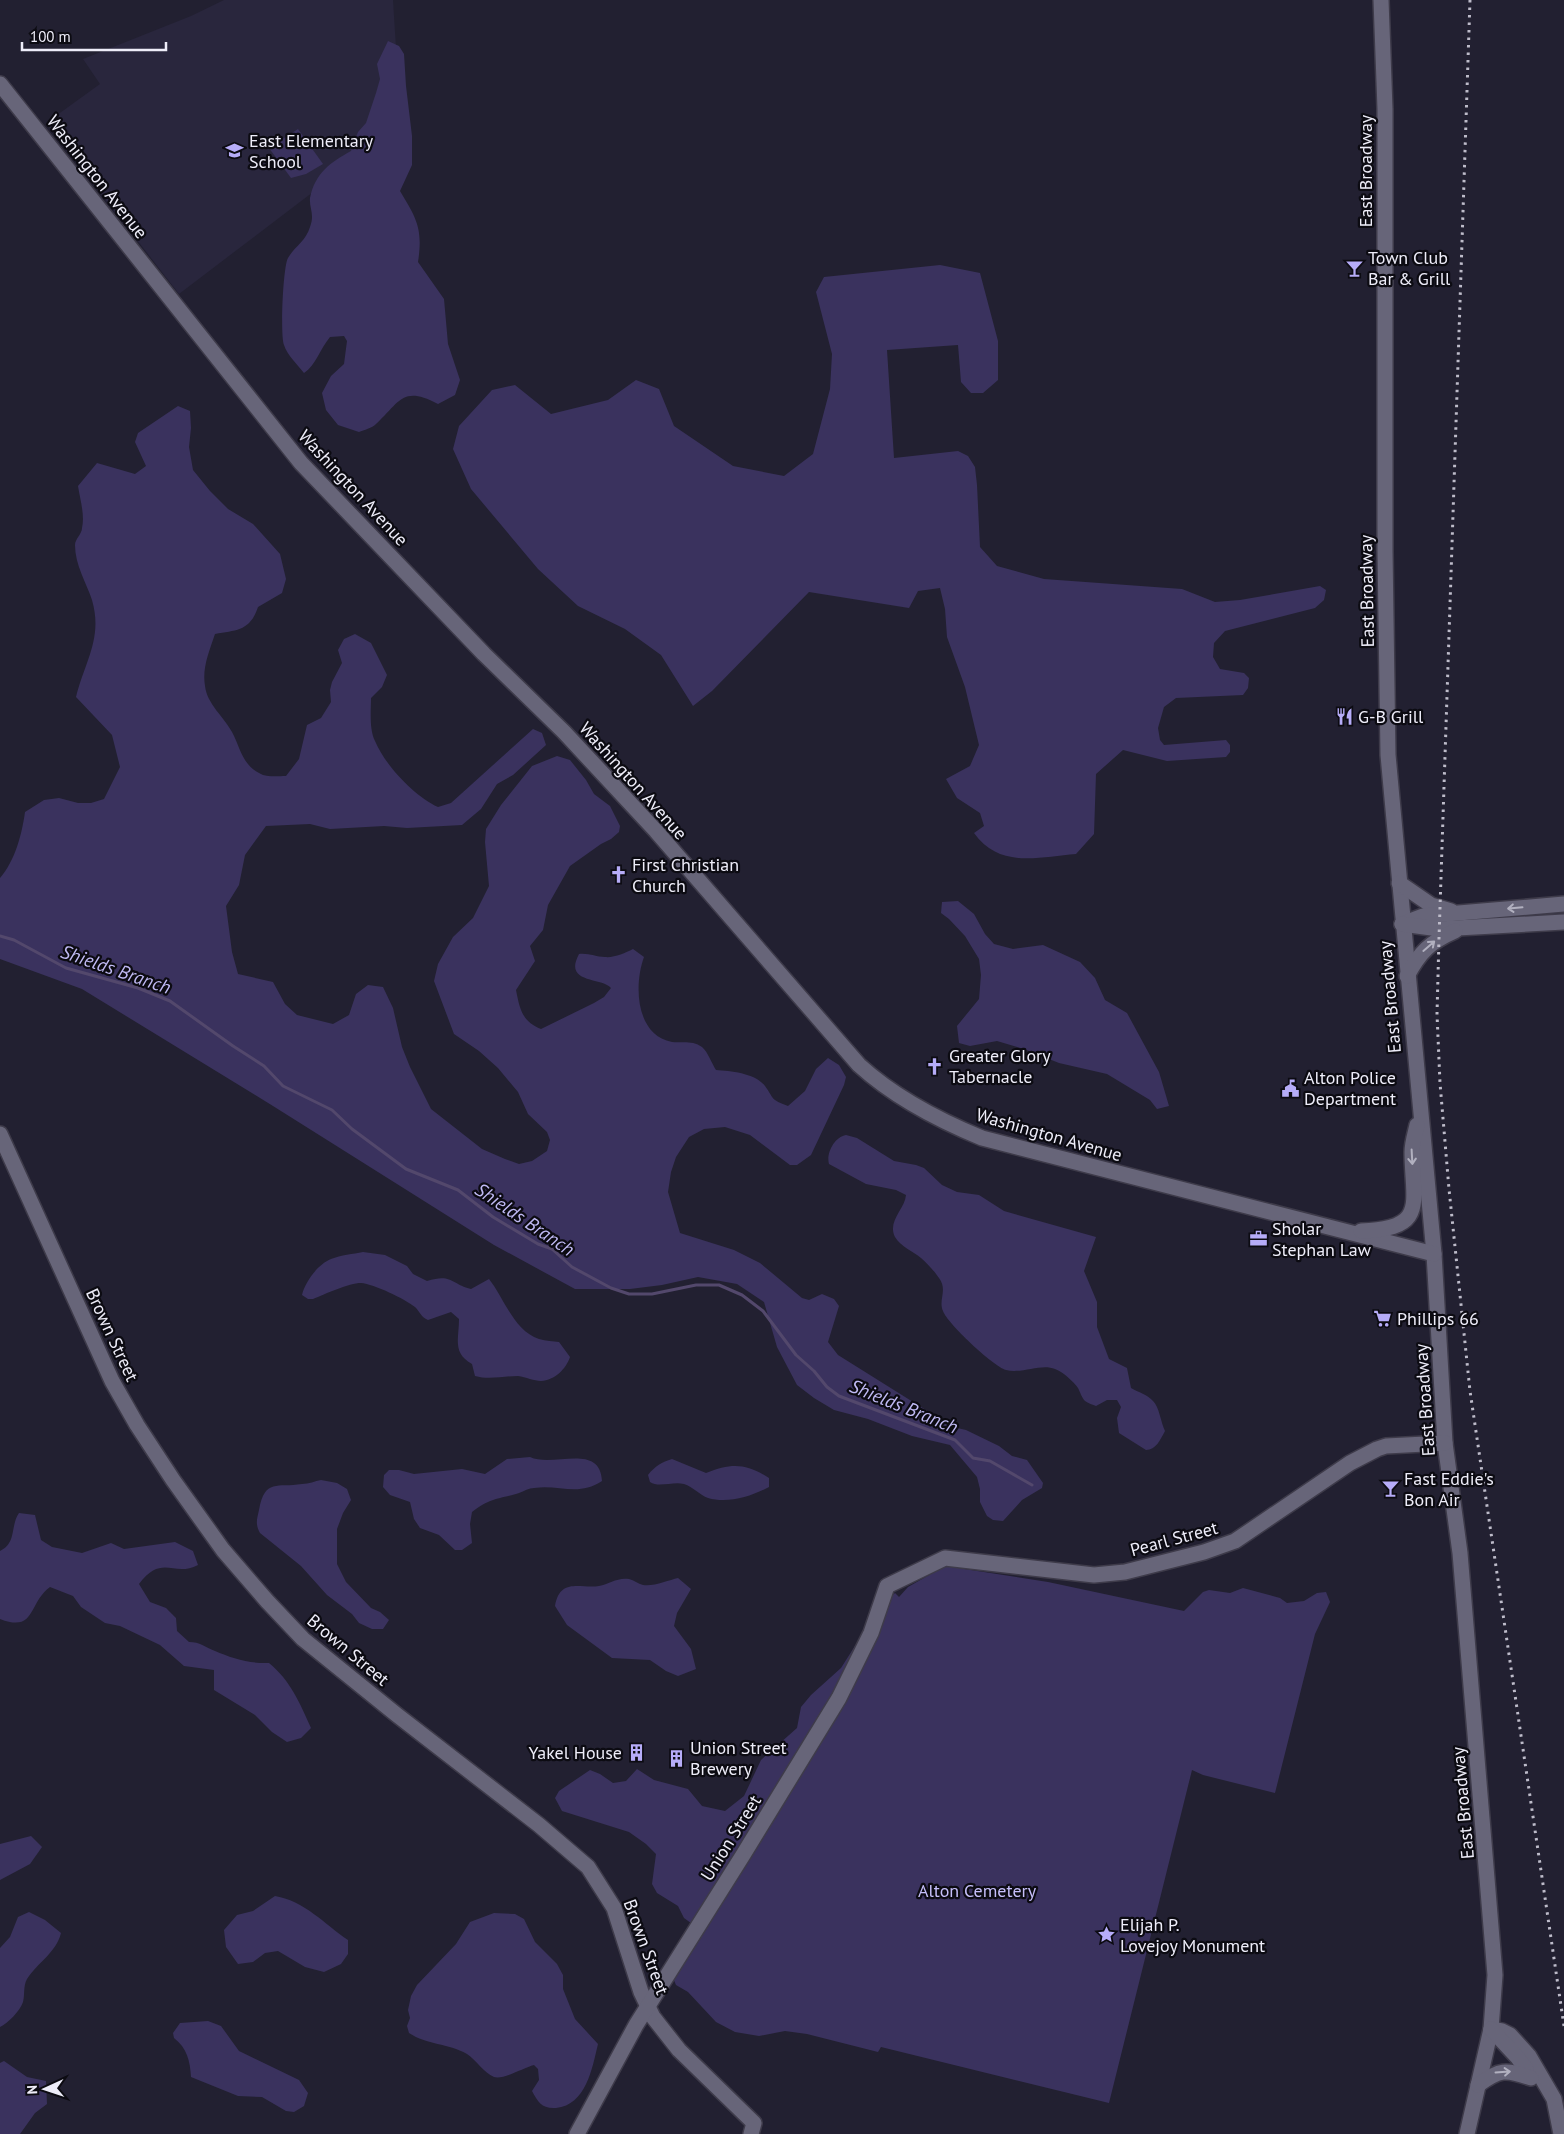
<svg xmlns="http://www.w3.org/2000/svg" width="1564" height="2134" font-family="'PT Sans',sans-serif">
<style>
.built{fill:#29263d}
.green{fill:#3a325e}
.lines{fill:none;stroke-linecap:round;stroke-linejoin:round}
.stream{stroke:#53486c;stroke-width:3}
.secondary-casing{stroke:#3e3b4a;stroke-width:18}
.secondary{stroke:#676579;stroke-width:15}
.rail{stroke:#bebcca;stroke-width:3;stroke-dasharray:2.5 5;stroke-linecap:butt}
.oneway{stroke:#b1b0bf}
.labels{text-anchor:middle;stroke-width:4.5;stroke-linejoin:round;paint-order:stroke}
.poi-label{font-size:18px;fill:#eeedf9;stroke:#0c0b12;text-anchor:start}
.street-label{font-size:18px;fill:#eeedf9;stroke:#0c0b12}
.park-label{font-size:18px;fill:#c6bffa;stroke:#0c0b12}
.water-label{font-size:19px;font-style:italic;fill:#bfb9f3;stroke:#0c0b12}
</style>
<rect width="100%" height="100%" fill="#222031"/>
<polygon class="built" points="224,0 393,0 400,111 338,173 179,294 46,123 100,84 83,59 191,16"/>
<g class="green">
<path d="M388 41 399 46 404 54 406 86 412 136V165L400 191C417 219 423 229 418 262L444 299 448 344 460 380 455 395 438 404C402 385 400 402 376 424 372 428 364 430 359 432L338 425 326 410 322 393 331 376 344 364 347 341 344 336 330 337C320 349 316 365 304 373 298 365 287 355 284 345 280 335 283 266 288 258 295 246 306 241 310 227 315 214 309 208 310 198 315 173 331 162 351 151L358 132 366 123 376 93 380 79 377 64Z"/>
<polygon points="298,129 323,164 306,174 291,178 269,148"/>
<path d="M940 265 980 273 998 341V380L983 393H971L961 382 958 345 887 350 894 458 958 451 968 456 975 467 977 485 980 547 997 566 1044 579 1182 589 1215 602 1240 600 1320 586 1326 590 1324 600 1315 608 1225 631 1214 643 1213 657 1220 669 1244 673 1249 678 1248 688 1243 695 1176 698 1164 707 1158 728 1160 740 1164 745 1226 740 1230 745V752L1226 757 1167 761 1123 750 1096 774 1094 834 1076 854C1038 857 1000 869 974 833L984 826 980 813 957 798 946 779 970 766 979 745 965 687 947 637 945 609 940 588 918 591 909 608 809 592 712 691 693 706 661 655 625 629 578 606 538 569 471 489 453 449 459 426 492 390 515 385 551 414 608 400 636 380 659 389 674 426 733 466 784 476 813 454 830 389 832 354 816 292 824 277Z"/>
<path d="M178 406 190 411 191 428 189 447 193 470 210 491 228 509 253 524 280 554 286 579 282 593 258 607C250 631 237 630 215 634 209 652 202 668 205 686 207 704 224 717 232 732 241 749 242 766 263 775 269 777 279 776 286 776L299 759 307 725 321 718 331 702 330 690 332 682 342 663 338 650 344 639 355 634 371 643 387 675 382 687 371 698C371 711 369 729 375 741 385 765 414 796 438 807L451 803 533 729 542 733 546 745 513 775 497 784 481 809 462 825 407 828 384 826 330 829 310 824 266 826 245 855 239 885 226 906 232 952 238 974 273 982 285 1004 297 1015 333 1024 349 1015 356 994 368 985 383 987 393 1008 402 1047 410 1067 431 1109 482 1149 505 1159 519 1164 532 1161 547 1151 550 1140 547 1132 528 1114 518 1092 498 1068 479 1051 454 1034 434 981 438 964 453 937 473 918 489 886 485 842 486 829 501 805 532 766 557 756 570 760 586 780 594 794 610 806 620 826 619 832 611 839 601 844 570 866 548 905 543 930 530 946 535 961 516 990C520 1010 522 1021 541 1029L594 1003 604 997 611 988C601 977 563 984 579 954 589 953 596 957 605 957 614 958 625 953 633 949L644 957C634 984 635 1035 672 1042 682 1043 693 1040 702 1047 708 1052 712 1064 716 1070 731 1071 755 1073 765 1086 775 1100 770 1099 788 1106L805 1091 816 1069 828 1058 839 1065 846 1077 844 1085 811 1155 797 1165H790L750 1135 725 1127 704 1129 689 1137 676 1157 671 1172 668 1192 680 1233 734 1250 760 1263 802 1298 809 1300 822 1294 834 1299 839 1306 828 1342 838 1355 953 1427 966 1430 999 1446 1012 1456 1027 1460 1043 1483 1042 1488 1022 1500 1003 1521 993 1520 987 1516 980 1502V1489L977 1477 950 1445 912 1436 868 1419 834 1410 814 1398 797 1385 777 1347 764 1302 737 1284 698 1277 662 1285 630 1289H575L494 1245 273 1106 82 989 0 959V878C15 861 22 834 25 812L44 800 59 798 78 803H91L104 799 120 767 112 735 76 697C85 661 103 638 92 600 86 582 75 565 75 545 75 539 82 534 82 528 85 515 80 499 78 486L97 463 135 474 146 466 135 442 138 433Z"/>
<polygon points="958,901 974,914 985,934 994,944 1013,949 1043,945 1080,962 1095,978 1105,1000 1127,1013 1159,1072 1169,1106 1157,1109 1150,1100 1107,1074 1059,1063 1024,1049 997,1041 970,1046 959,1043 957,1026 979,999 981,975 979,959 965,936 949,919 941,913 942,902"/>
<path d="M846 1135 857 1138 894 1161 916 1165 924 1168 942 1185 957 1192 979 1195 1004 1211 1096 1237 1084 1271 1097 1302V1327L1109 1359 1127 1368 1131 1388C1138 1392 1148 1395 1153 1401 1159 1406 1161 1423 1165 1431 1160 1440 1156 1450 1146 1450L1119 1433 1117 1418 1121 1407 1117 1400H1107L1096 1406C1093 1405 1088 1403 1085 1401 1082 1398 1080 1392 1078 1388 1074 1382 1062 1371 1055 1369 1041 1363 1023 1374 1006 1370 993 1366 947 1323 943 1311 938 1300 948 1290 939 1278 935 1272 927 1263 921 1258 913 1251 901 1247 895 1237 887 1221 905 1209 906 1195L896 1190 866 1184 829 1164C826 1154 834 1137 846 1135Z"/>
<path d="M363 1252 385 1255 407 1266 413 1274 427 1281C452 1273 451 1284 471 1289L489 1279C504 1298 514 1331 539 1339 546 1341 553 1341 559 1342L570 1357C566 1369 555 1380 541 1381 534 1381 526 1377 518 1376 504 1376 489 1380 475 1376L472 1364C452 1353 459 1339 459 1319L451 1312 428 1320C421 1317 420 1312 415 1307 405 1299 374 1284 361 1283 349 1283 325 1294 313 1299H308L302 1295C305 1282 318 1264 331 1259 341 1255 353 1254 363 1252Z"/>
<path d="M530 1457C553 1468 600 1442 602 1481 578 1497 559 1484 534 1488 529 1488 524 1491 519 1493 497 1500 492 1497 472 1512L470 1524 472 1543 462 1550H455L439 1535 420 1528 414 1519 410 1502 390 1495 383 1487 384 1475 389 1470H399L414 1474 462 1469 485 1474 507 1459Z"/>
<path d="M672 1459 706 1473C731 1463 746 1463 769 1478V1487C752 1496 728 1504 708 1498 700 1495 693 1487 684 1484 673 1481 659 1488 650 1482L648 1475C655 1466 662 1462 672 1459Z"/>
<path d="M321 1480 337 1483 347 1489 351 1500 343 1513 337 1529V1564L346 1582 371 1608 380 1612 389 1620 383 1629H372L359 1623 352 1614 327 1595 301 1566 260 1533C255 1524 257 1519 259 1510 265 1478 277 1488 302 1484 309 1484 315 1481 321 1480Z"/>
<path d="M19 1513 35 1515 41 1540 52 1547 82 1553 111 1543 124 1549 175 1542 193 1551 198 1565C173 1578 163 1553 139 1584L150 1602 166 1608 176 1618 177 1631 189 1642C200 1642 205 1647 215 1651 231 1658 251 1664 269 1663 290 1680 300 1703 311 1728L301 1738 287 1742 272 1732 255 1715 214 1690V1670L184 1666 160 1645 120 1626 105 1623 81 1607 73 1596 50 1587C28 1603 36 1633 0 1619V1551C17 1543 10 1526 19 1513Z"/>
<polygon points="945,1566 1048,1582 1184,1611 1203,1592 1209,1590 1230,1593 1243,1588 1280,1598 1287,1603 1304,1601 1317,1593 1326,1592 1330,1602 1315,1634 1275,1793 1203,1775 1192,1770 1109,2103 881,2047 878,2052 807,2034 785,2031 759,2036 735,2032 716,2022 688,1992 676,1985 673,1978 702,1931 684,1918 678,1906 657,1893 652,1884 656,1854 646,1844 629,1832 562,1811 555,1798 559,1791 590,1770 600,1774 613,1783 626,1781 637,1769 654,1780 688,1789 702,1806 725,1811 744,1796 761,1760 797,1728 801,1707 811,1695 841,1668 860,1638 871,1615 895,1593 899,1597 908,1587"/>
<path d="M678 1578 691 1589 677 1613 674 1626 691 1649 696 1669 678 1676 666 1671 650 1660 612 1658 567 1625 555 1606C560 1577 581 1589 599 1586 609 1584 618 1577 629 1579 634 1580 638 1584 643 1585 653 1587 669 1580 678 1578Z"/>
<polygon points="31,1836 42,1847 30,1864 0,1880 0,1844"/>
<path d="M275 1896C305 1901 324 1924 348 1940V1954L341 1964 324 1972 305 1967 278 1951 265 1953 253 1962 238 1964 226 1947 224 1930 237 1915 253 1911Z"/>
<path d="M29 1912 45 1920 61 1933C56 1953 38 1962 27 1979 23 1986 25 1995 23 2002 20 2011 8 2023 0 2027V1948L10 1937 18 1917Z"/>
<path d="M494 1913 515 1914 524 1919 535 1942 557 1964 563 1975V1989L575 2019 598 2044C592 2069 586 2105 556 2108 542 2109 538 2102 532 2091L539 2080 538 2069 534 2065C523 2068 503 2080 494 2077 484 2073 476 2060 467 2054 448 2043 427 2045 409 2033L407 2026 410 2018 408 2010 411 1996 417 1985 456 1944 470 1922Z"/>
<path d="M208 2021 221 2026 239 2051 299 2080 308 2093 304 2106 294 2112 286 2111 262 2097 238 2096 191 2077C190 2061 187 2048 174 2038L173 2033 180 2023Z"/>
<polygon points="4,2061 27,2077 46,2081 47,2104 35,2113 20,2134 0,2134 0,2063"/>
</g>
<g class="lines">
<polyline class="stream" points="0,936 14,940 66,968 138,988 170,1001 233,1046 264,1066 283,1086 332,1110 352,1129 406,1169 458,1190 493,1217 538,1244 552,1249 572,1267 611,1288 629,1294 652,1294 696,1285 719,1285 742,1295 763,1311 796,1355 814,1371 827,1387 839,1396 955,1440 973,1458 990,1461 1032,1485"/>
<defs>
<g id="secondary">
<polyline points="1381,0 1385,109 1385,551 1388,755 1434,1254 1445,1443 1460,1553 1495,1975 1491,2029 1467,2134"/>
<path d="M0 84 301 463 484 654 564 732 656 831 859 1065C894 1097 938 1120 982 1138L1434 1254"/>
<polyline points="1399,883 1431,905 1451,911"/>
<polyline points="1402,924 1423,916 1564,904"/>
<polyline points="1402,924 1439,929 1564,922"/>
<path d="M1407 976C1420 952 1430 942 1455 931"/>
<polyline points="0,1134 112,1381 137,1425 173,1480 223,1550 267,1601 303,1639 397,1715 539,1825 588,1867 614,1908 641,1992 653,2017 679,2050 754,2123 751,2134"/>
<path d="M1361 1231C1429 1229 1412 1202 1412 1152 1412 1143 1415 1134 1417 1125"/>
<polyline points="1491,2029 1502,2031 1510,2035 1529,2056 1554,2099 1561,2134"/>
<polyline points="1491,2029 1518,2058 1526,2069"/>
<path d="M1478 2085C1500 2069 1505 2069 1531 2078"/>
<polyline points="577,2134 636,2025 743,1855 839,1698 871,1633 887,1586 945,1558 1094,1575 1125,1572 1204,1552 1235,1541 1350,1463 1377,1449 1386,1446 1445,1443"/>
</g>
</defs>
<use href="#secondary" class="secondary-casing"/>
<use href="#secondary" class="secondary"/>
<polyline class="rail" points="1470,0 1439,938 1437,1014 1440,1083 1449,1189 1470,1391 1564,2026"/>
</g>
<defs><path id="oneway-shaft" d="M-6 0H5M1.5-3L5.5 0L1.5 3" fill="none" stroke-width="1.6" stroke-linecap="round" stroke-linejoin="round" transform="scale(1.25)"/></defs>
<g class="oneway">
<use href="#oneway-shaft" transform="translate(1515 908) rotate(175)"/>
<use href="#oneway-shaft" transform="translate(1429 946) rotate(-41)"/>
<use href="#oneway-shaft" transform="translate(1412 1157) rotate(87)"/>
<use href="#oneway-shaft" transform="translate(1503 2072) rotate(-4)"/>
</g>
<defs>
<symbol id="school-bare" viewBox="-9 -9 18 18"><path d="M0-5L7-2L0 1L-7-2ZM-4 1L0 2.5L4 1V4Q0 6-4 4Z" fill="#b6acf8" stroke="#0c0b12" stroke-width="2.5" paint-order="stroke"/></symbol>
<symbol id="bar-bare" viewBox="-9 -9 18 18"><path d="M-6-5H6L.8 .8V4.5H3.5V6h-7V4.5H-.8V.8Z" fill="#b6acf8" stroke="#0c0b12" stroke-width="2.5" paint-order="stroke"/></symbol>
<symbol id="restaurant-bare" viewBox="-9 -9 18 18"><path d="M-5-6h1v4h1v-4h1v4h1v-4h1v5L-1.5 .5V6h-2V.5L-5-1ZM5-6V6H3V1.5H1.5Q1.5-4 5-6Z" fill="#b6acf8" stroke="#0c0b12" stroke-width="2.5" paint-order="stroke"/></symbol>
<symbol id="church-bare" viewBox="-9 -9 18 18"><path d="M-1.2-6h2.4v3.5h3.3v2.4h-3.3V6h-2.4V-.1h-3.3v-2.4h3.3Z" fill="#b6acf8" stroke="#0c0b12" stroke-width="2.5" paint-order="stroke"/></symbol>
<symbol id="civic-bare" viewBox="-9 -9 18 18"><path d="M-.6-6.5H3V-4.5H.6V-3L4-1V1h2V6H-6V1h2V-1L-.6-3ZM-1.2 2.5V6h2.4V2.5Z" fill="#b6acf8" stroke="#0c0b12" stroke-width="2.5" paint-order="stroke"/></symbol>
<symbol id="office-bare" viewBox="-9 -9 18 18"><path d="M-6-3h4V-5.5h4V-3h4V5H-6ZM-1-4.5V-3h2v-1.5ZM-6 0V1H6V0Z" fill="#b6acf8" stroke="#0c0b12" stroke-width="2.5" paint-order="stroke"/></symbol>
<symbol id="supermarket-bare" viewBox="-9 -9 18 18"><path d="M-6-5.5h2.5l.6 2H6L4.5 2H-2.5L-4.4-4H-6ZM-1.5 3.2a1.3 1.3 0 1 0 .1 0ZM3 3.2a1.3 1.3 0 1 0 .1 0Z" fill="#b6acf8" stroke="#0c0b12" stroke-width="2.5" paint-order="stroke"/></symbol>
<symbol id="building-bare" viewBox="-9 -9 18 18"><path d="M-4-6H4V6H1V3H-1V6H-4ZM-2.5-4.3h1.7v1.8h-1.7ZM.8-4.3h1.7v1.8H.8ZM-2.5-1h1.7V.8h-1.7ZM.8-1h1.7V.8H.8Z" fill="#b6acf8" stroke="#0c0b12" stroke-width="2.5" paint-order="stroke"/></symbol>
<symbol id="sight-bare" viewBox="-9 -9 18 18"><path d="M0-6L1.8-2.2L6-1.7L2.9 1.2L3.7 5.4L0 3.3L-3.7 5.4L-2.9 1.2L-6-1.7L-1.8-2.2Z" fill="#b6acf8" stroke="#0c0b12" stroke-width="2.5" paint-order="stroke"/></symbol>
</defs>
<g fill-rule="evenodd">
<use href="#school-bare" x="222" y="138" width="25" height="25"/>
<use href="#bar-bare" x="1342" y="256" width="25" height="25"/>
<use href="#restaurant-bare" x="1332" y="704" width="25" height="25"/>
<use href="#church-bare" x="606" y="862" width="25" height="25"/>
<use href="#church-bare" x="922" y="1054" width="25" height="25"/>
<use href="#civic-bare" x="1278" y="1076" width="25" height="25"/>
<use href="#office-bare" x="1246" y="1226" width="25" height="25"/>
<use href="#supermarket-bare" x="1370" y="1306" width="25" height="25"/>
<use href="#bar-bare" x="1378" y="1476" width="25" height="25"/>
<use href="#building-bare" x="624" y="1740" width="25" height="25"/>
<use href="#building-bare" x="664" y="1746" width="25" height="25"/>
<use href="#sight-bare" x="1094" y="1922" width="25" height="25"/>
</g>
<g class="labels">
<g class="poi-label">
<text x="249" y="147">East Elementary<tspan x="249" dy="21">School</tspan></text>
<text x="1368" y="264">Town Club<tspan x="1368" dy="21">Bar &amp; Grill</tspan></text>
<text x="1358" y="723">G-B Grill</text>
<text x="632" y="871">First Christian<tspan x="632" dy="21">Church</tspan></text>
<text x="949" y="1062">Greater Glory<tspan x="949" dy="21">Tabernacle</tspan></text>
<text x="1304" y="1084">Alton Police<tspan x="1304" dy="21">Department</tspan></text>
<text x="1272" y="1235">Sholar<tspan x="1272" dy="21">Stephan Law</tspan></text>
<text x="1397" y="1325">Phillips 66</text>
<text x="1404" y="1485">Fast Eddie's<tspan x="1404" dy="21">Bon Air</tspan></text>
<text x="690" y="1754">Union Street<tspan x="690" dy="21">Brewery</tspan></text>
<text x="622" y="1759" text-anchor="end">Yakel House</text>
<text x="1120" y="1931">Elijah P.<tspan x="1120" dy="21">Lovejoy Monument</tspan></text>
</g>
<g class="street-label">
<text transform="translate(1366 171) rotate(-90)" y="6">East Broadway</text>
<text transform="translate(97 177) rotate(52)" y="6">Washington Avenue</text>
<text transform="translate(353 488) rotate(47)" y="6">Washington Avenue</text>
<text transform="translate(1367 591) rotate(-91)" y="6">East Broadway</text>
<text transform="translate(633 781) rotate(48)" y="6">Washington Avenue</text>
<text transform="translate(1390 997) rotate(-95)" y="6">East Broadway</text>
<text transform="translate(1049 1135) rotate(16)" y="6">Washington Avenue</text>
<text transform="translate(112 1335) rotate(65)" y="6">Brown Street</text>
<text transform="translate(1425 1400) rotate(-94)" y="6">East Broadway</text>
<text transform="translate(1174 1539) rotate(-15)" y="6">Pearl Street</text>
<text transform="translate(348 1650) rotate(40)" y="6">Brown Street</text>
<text transform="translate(1463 1803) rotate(-95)" y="6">East Broadway</text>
<text transform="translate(731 1838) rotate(-58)" y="6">Union Street</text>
<text transform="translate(646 1947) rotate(70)" y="6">Brown Street</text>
</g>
<g class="park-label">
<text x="977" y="1897">Alton Cemetery</text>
</g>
<g class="water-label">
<text transform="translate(116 969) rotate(19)" y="7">Shields Branch</text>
<text transform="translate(525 1219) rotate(34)" y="7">Shields Branch</text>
<text transform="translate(904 1406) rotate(22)" y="7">Shields Branch</text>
</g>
</g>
<g transform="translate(45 2089) rotate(267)" stroke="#0c0b12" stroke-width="4" paint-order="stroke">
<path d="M0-4L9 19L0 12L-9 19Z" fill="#eeedf9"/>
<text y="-8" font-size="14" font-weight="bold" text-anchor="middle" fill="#eeedf9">N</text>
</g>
<path d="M22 42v8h144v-8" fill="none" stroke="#eeedf9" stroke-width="2.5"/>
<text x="30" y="42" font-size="15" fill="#eeedf9" stroke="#0c0b12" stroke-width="4" paint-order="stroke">100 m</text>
</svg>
